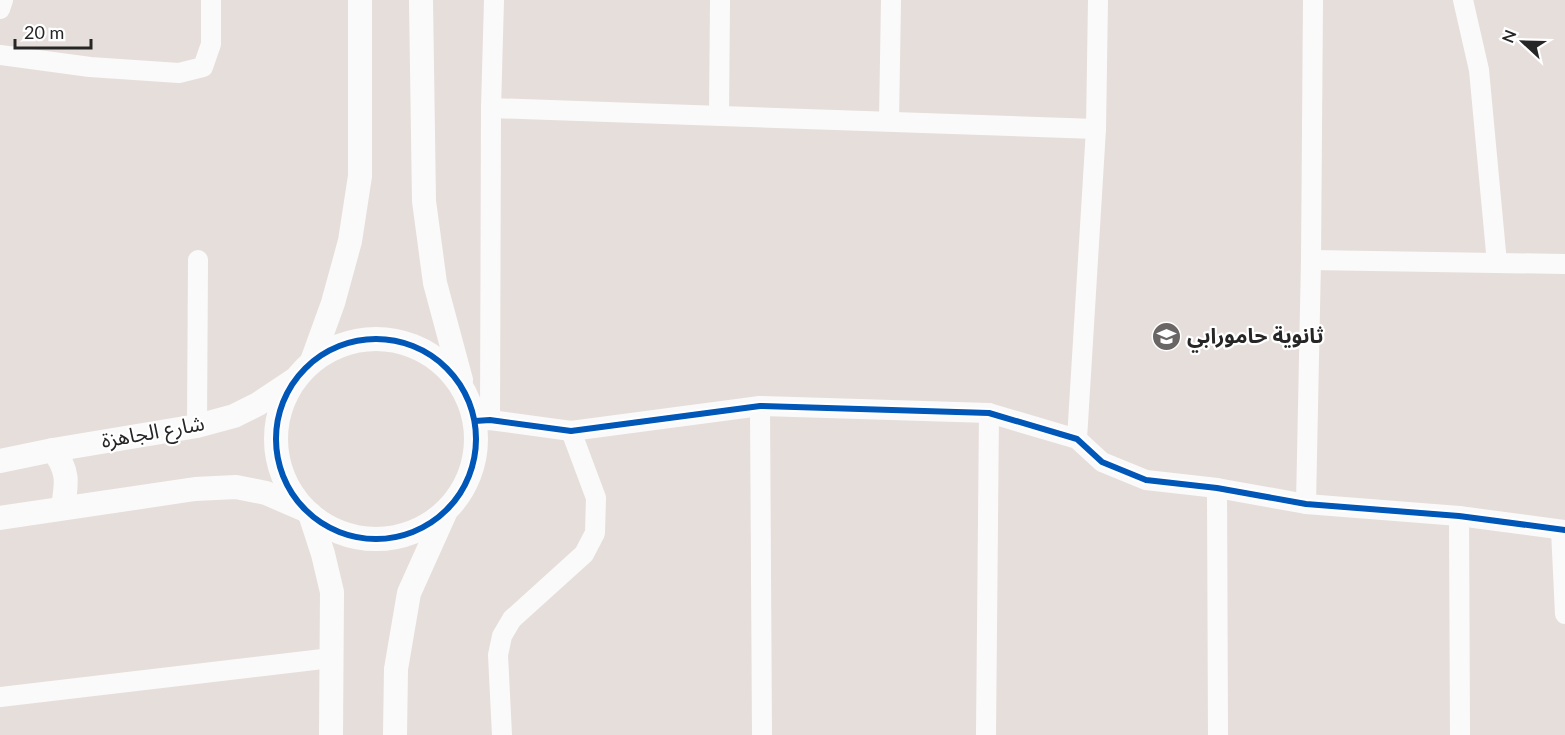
<svg xmlns="http://www.w3.org/2000/svg" width="1565" height="735" font-family="Lato,'Noto Sans Arabic',sans-serif">
<style>
.lines{fill:none;stroke-linecap:round;stroke-linejoin:round}
.minor{stroke:#fbfafa;stroke-width:20}
.tertiary{stroke:#fbfafa;stroke-width:24}
.cycleway-casing{stroke:#fff;stroke-width:10}
.cycleway{stroke:#0057b8;stroke-width:6}
.labels{text-anchor:middle;stroke-width:4.5;stroke-linejoin:round;paint-order:stroke}
.poi-label{font-size:21px;font-weight:bold;fill:#262626;stroke:#fff;text-anchor:start}
.street-label{font-size:21px;fill:#262626;stroke:#fff}
</style>
<rect width="100%" height="100%" fill="#e6dedb"/>
<g class="lines">
<g class="minor">
<polyline points="1463,0 1479,70 1497,263"/>
<polyline points="0,9 3,0"/>
<polyline points="0,55 90,67 179,73 203,67 211,44 211,0"/>
<polyline points="491,108 1096,129"/>
<polyline points="719,115 720,0"/>
<polyline points="889,121 891,0"/>
<polyline points="1311,260 1565,264"/>
<polyline points="760,406 762,735"/>
<polyline points="490,420 491,108 494,0"/>
<polyline points="475,421 490,420 571,431 760,406 989,413 1077,439 1102,462 1146,480 1217,488 1306,504 1459,516 1565,530"/>
<polyline points="197,426 198,260"/>
<polyline points="1077,439 1096,129 1098,0"/>
<polyline points="1217,488 1218,735"/>
<polyline points="1306,504 1311,260 1313,0"/>
<polyline points="1459,516 1460,735"/>
<polyline points="1561,530 1565,614"/>
<polyline points="0,697 331,658"/>
<polyline points="502,735 498,655 502,636 512,619 584,554 595,533 596,498 571,431"/>
<polyline points="986,735 989,413"/>
</g>
<g class="tertiary">
<polyline points="421,0 424,201 435,283 461,380"/>
<circle cx="376" cy="439" r="100"/>
<polyline points="312,361 333,303 350,241 360,176 360,0"/>
<path d="M53 450C69 471 67 482 63 507"/>
<polyline points="0,461 53,450 197,426 234,416 258,404 294,380"/>
<polyline points="310,514 323,554 332,592 331,735"/>
<polyline points="0,518 195,489 236,487 266,493 303,509"/>
<polyline points="395,735 396,669 409,593 445,513"/>
</g>
<defs>
<g id="cycleway">
<circle cx="376" cy="439" r="100"/>
<polyline points="475,421 490,420 571,431 760,406 989,413 1077,439 1102,462 1146,480 1217,488 1306,504 1459,516 1565,530"/>
</g>
</defs>
<use href="#cycleway" class="cycleway-casing"/>
<use href="#cycleway" class="cycleway"/>
</g>
<defs>
<symbol id="school-disc" viewBox="-11 -11 22 22"><circle r="9.5" fill="#696665" stroke="#fff"/><path d="M0-5L7-2L0 1L-7-2ZM-4 1L0 2.5L4 1V4Q0 6-4 4Z" fill="#fff"/></symbol>
</defs>
<g fill-rule="evenodd">
<use href="#school-disc" x="1150" y="320" width="33" height="33"/>
</g>
<g class="labels">
<g class="poi-label">
<text x="1187" y="343">ثانوية حامورابي</text>
</g>
<g class="street-label">
<text transform="translate(153 432) rotate(-10)" y="7">شارع الجاهزة</text>
</g>
</g>
<g transform="translate(1523 42) rotate(292)" stroke="#ffffff" stroke-width="4.5" paint-order="stroke">
<path d="M0-4.5L10 22L0 15L-10 22Z" fill="#262626"/>
<text y="-9" font-size="16" font-weight="bold" text-anchor="middle" fill="#262626">N</text>
</g>
<path d="M15 39v9h76v-9" fill="none" stroke="#262626" stroke-width="3"/>
<text x="24" y="39" font-size="18" fill="#262626" stroke="#ffffff" stroke-width="4.5" paint-order="stroke">20 m</text>
</svg>
